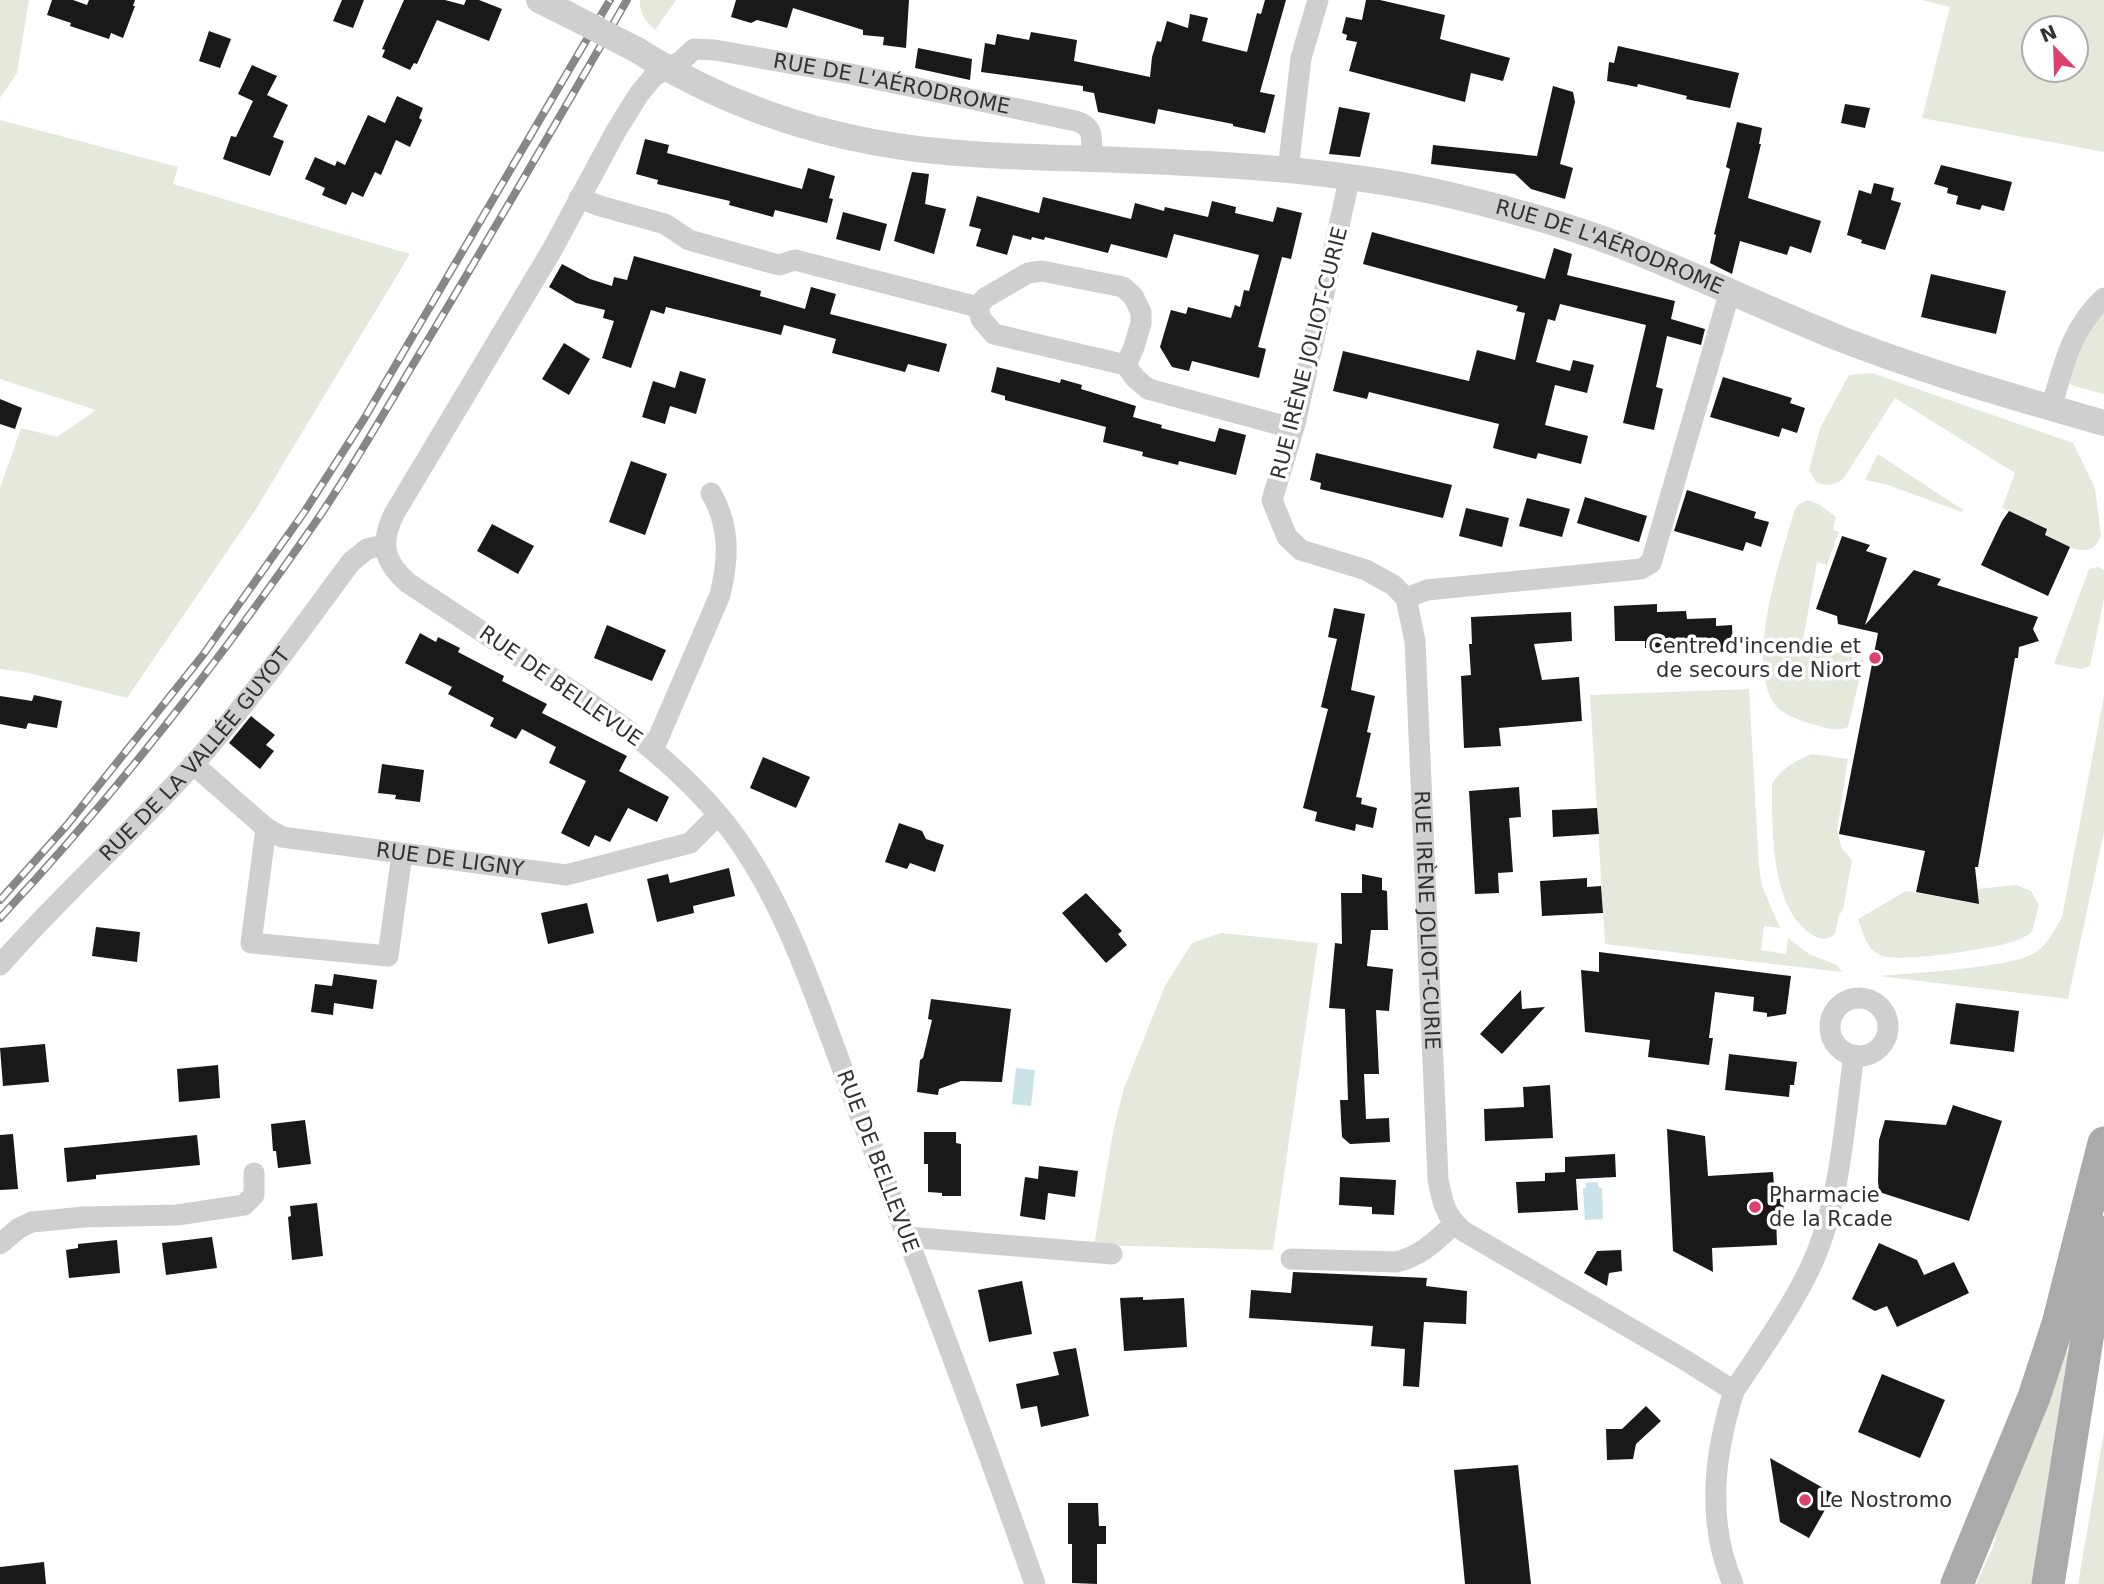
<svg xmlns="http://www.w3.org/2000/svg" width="2104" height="1584" font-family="'DejaVu Sans',sans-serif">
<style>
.green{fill:#e5e9dc;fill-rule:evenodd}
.water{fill:#cae3e8}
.building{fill:#191919}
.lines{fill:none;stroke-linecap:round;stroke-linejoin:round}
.minor{stroke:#cfcfcf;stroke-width:21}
.tertiary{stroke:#cfcfcf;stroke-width:26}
.primary{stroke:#aaa;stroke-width:33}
.rail-casing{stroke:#878787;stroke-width:8}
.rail{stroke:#fff;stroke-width:5;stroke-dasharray:16;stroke-linecap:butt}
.tertiary-bridge{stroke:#cfcfcf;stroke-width:26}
.poi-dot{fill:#dc416e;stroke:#fff;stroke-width:2.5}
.labels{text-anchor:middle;stroke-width:7;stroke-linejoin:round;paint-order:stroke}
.street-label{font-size:21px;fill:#323232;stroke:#fff}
.poi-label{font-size:21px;fill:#323232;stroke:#fff;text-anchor:start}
</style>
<rect width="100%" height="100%" fill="#fff"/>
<g class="green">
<polygon points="0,0 29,0 17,73 0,98"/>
<path d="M640 0H676L655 30C646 21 639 14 640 0Z"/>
<path d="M1922 0H2104V152L1922 118 1950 7ZM2034 28H2076V70H2034Z"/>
<polygon points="0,120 178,167 173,184 410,254 254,512 127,698 29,673 0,669 0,488 21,428 57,437 96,410 0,379"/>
<polygon points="2104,310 2104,394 2071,385 2067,380 2088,330"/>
<path d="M1872 373 2073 443 2095 488 2101 536C2091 564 2062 543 2045 535L2047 529 2002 508 2015 473 1895 398 1843 479C1834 485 1828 487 1816 482L1809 470 1820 428 1849 375Z"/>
<polygon points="1878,454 1963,510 1962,512 1888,485 1865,480"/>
<path d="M1807 500 1819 504 1836 517 1833 530 1839 532 1827 565 1817 562 1803 640 1805 644 1864 660 1848 727C1834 733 1820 726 1806 722 1794 718 1781 714 1774 703 1745 661 1781 558 1794 512L1798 505Z"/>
<polygon points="2098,567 2104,570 2104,599 2090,666 2081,669 2054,664 2089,569"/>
<polygon points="1749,689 1759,867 1762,886 1780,928 1764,926 1761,950 1786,954 1788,938 1809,954 1837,965 1842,972 1605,944 1590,695"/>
<path d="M2104 696V832L2068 999 1879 976C1911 973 2014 968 2036 952 2049 943 2054 930 2062 917Z"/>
<path d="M1812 754 1848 759 1837 831 1842 849 1852 860 1843 910 1839 915 1835 934C1826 941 1820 940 1811 934 1770 907 1772 828 1772 784 1781 769 1796 760 1812 754Z"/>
<path d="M2016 885 2031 891 2039 905 2032 932C2028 935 2023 938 2018 940 1998 948 1898 964 1880 955 1866 948 1863 933 1858 919L1906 891 1978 904V889Z"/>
<polygon points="1221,933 1318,943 1273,1250 1094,1245 1113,1132 1124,1088 1165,986 1192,943"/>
<polygon points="2066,1350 2068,1353 2036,1584 1976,1584 1993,1547 2007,1497"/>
<polygon points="2104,1432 2104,1584 2078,1584"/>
</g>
<g class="water">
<polygon points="1016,1068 1035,1070 1031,1106 1012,1104"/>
<polygon points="1598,1182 1598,1187 1602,1188 1603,1219 1585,1220 1583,1189 1586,1188 1586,1183"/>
</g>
<g class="building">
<polygon points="52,0 73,0 87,5 89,0 135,0 133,6 135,6 123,38 111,33 109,39 70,26 71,23 47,15"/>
<polygon points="342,0 364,0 353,28 333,21"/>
<polygon points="404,0 445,0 464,5 466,0 479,0 502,9 489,41 437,20 417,64 414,63 410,70 382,57 385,50 382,49"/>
<polygon points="736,0 909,0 906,48 883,45 884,37 863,35 863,30 793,8 787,28 757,20 751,23 731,17"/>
<polygon points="1265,0 1286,0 1260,92 1275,95 1265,133 1233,126 1233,124 1158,109 1155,124 1098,112 1094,93 1083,91 1083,86 981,72 985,43 995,45 997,34 1029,40 1031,32 1077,40 1074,61 1150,77 1152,57 1157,41 1161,42 1167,21 1188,28 1190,14 1208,18 1202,41 1247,52 1257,13 1261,14"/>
<polygon points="1366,0 1380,0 1445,15 1440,39 1510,58 1503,81 1471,73 1465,102 1349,71 1357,42 1346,40 1347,35 1342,33 1346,17 1362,20"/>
<polygon points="209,31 231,39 220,68 199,61"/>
<polygon points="1618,46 1739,73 1730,108 1686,99 1687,96 1638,84 1637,87 1607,81 1609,62 1614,63"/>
<polygon points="918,48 972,59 970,80 915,68"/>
<polygon points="252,65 277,76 267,95 288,105 273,137 284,141 270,176 223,159 231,136 236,137 253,101 238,94"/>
<polygon points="1553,86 1573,92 1575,102 1560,164 1573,168 1565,199 1531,189 1515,174 1431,164 1433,145 1537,156"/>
<polygon points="397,96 423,108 419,118 422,120 410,147 396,140 381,175 375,172 363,197 352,192 346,205 322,195 325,188 305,179 315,157 335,166 337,161 345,165 368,115 385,123"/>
<polygon points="1845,104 1870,108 1865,128 1841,123"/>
<polygon points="1339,107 1370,113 1360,157 1329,154"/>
<polygon points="1737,122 1762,128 1759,144 1761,144 1748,198 1821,221 1811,253 1790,246 1787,255 1740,241 1732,274 1710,263 1716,235 1714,234 1730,169 1726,167"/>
<polygon points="645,139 669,145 667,153 802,189 808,168 835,176 829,198 833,199 827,223 775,210 773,217 729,205 730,201 657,184 658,180 636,174"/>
<polygon points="1941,165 2012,182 2004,211 1982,205 1980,210 1956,204 1958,196 1947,193 1948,188 1934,184"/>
<polygon points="912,172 929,174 925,204 946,209 934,254 894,241"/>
<polygon points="1874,183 1894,188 1891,200 1901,203 1885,250 1861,243 1862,240 1847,235 1859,190 1871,194"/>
<polygon points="977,196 1039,213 1043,197 1131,219 1135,203 1164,211 1165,207 1208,217 1212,201 1236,207 1235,213 1273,222 1277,207 1302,213 1291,259 1282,257 1258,347 1266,349 1259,378 1192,361 1189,371 1172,367 1160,347 1171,310 1186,314 1188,307 1231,318 1235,305 1240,307 1244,290 1249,291 1259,255 1174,234 1167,258 1111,244 1108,253 1045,237 1044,240 1032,237 1031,240 1013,235 1007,255 976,246 981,229 969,226"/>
<polygon points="843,212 887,224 880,251 836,239"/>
<polygon points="1372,232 1545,279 1554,248 1572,254 1567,275 1675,301 1671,319 1705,329 1701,345 1667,336 1656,387 1663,389 1654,430 1623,423 1646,325 1560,304 1555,321 1548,319 1536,362 1570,371 1573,360 1594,365 1587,393 1555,385 1545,425 1588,436 1581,464 1538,453 1536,459 1493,448 1499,424 1369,392 1367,399 1333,391 1343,351 1469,381 1477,350 1515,360 1525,313 1516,311 1518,306 1363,264"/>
<polygon points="634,256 761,291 760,296 805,309 811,287 836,294 830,314 947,344 939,372 908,364 905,372 832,353 836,339 784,325 781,335 666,307 664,314 651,310 631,368 602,358 614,321 603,318 605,310 576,303 549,287 562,264 590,279 612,286 614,277 627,280"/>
<polygon points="1931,274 2006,291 1996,334 1921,317"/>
<polygon points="564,343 590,359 569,395 542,379"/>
<polygon points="997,367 1060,383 1061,379 1082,385 1081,389 1136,406 1133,417 1162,425 1161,428 1215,442 1219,428 1246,435 1236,475 1179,461 1178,465 1142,456 1143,452 1103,442 1106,427 1005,400 1005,396 991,392"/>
<polygon points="680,371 706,379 696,414 670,406 665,424 642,417 653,381 675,388"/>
<polygon points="1723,377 1792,398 1790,403 1805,408 1797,433 1782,428 1779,437 1710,417"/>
<polygon points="0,399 22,408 15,429 0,424"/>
<polygon points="1316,453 1452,485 1443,518 1320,489 1321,483 1310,480"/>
<polygon points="631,461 667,474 645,535 609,522"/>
<polygon points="1687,490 1756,512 1754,518 1769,522 1761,547 1746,542 1743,551 1674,531"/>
<polygon points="1585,497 1647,516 1639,542 1577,523"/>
<polygon points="1527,498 1570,509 1562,537 1519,526"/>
<polygon points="1466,508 1509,518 1502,547 1459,536"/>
<polygon points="2009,511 2047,529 2045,535 2070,547 2048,596 1981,565 2002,521"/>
<polygon points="492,524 534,546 518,574 477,551"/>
<polygon points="1842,536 1870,545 1866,551 1887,558 1865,625 1914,570 1941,579 1937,585 2038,617 2033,629 2039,641 2019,647 2018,658 2015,658 1978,867 1975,867 1979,904 1916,892 1925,851 1839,834 1878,633 1838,624 1837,616 1816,609"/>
<polygon points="1657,604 1657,612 1686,611 1687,619 1716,618 1716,626 1732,625 1733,651 1674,655 1674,647 1645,648 1645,641 1615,641 1614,606"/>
<polygon points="1334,608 1365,614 1351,690 1375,696 1367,732 1371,733 1356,797 1362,798 1361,804 1377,808 1373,828 1356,824 1355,831 1315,821 1317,812 1303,808 1328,709 1321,707 1337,639 1328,637"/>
<polygon points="1571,612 1572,641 1534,644 1542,680 1579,677 1582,721 1499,728 1501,746 1464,748 1461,676 1471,675 1469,644 1472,644 1471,617"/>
<polygon points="607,625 666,650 652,681 594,658"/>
<polygon points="420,633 436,642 438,637 460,648 458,652 504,676 502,681 547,704 542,713 627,756 619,771 669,797 657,822 628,808 610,842 595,835 589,847 561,833 586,781 549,763 556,747 522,729 516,739 490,726 494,718 448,694 452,687 405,663"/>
<polygon points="34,695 62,701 57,728 28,723 26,729 0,724 0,696 32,701"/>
<polygon points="251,716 275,735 266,745 274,751 260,769 229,743"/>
<polygon points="763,757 810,777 796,808 750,788"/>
<polygon points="382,764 424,770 420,802 395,799 396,795 378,793"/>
<polygon points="1519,787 1521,817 1509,818 1513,872 1498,873 1499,893 1475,894 1469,791"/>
<polygon points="1597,808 1599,834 1553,837 1552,810"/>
<polygon points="899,823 922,831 926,839 944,845 935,872 910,863 907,869 885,862"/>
<polygon points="729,868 735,896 693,906 694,913 657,922 647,879 668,874 670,883"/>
<polygon points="1362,874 1382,878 1382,890 1387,891 1388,930 1371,930 1367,966 1393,969 1389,1011 1376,1010 1379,1074 1364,1074 1366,1119 1389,1118 1390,1142 1350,1144 1342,1137 1340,1100 1348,1100 1345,1009 1329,1008 1335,943 1342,944 1341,893 1362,893"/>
<polygon points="1587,878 1587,887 1601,886 1603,913 1542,916 1540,881"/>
<polygon points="1086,893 1122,931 1118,934 1127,945 1106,963 1062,913"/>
<polygon points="587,903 594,933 548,944 541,913"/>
<polygon points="96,927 140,932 137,962 92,956"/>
<polygon points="1599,952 1791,976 1786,1014 1767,1017 1767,1013 1753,1011 1754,997 1715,992 1709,1038 1713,1038 1709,1065 1648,1057 1650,1040 1585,1032 1581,970 1599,972"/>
<polygon points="334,974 377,980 373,1009 334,1003 333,1015 311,1012 315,984 332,986"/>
<polygon points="1521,990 1522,1009 1545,1007 1502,1054 1480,1034"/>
<polygon points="931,999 1011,1009 1002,1082 961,1081 939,1089 938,1095 917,1092 920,1060 923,1058 932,1020 928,1019"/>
<polygon points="1956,1003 2019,1011 2014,1052 1950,1044"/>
<polygon points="45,1044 49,1082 3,1086 0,1048"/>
<polygon points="1729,1054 1797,1062 1794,1085 1790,1085 1789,1097 1725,1090"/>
<polygon points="218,1065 220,1098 179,1102 177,1069"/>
<polygon points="1550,1085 1553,1138 1485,1141 1484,1109 1524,1107 1523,1087"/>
<polygon points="1953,1105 2002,1121 1969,1221 1879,1192 1878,1181 1879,1140 1885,1120 1946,1125"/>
<polygon points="305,1120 311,1164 278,1168 276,1151 273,1151 271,1124"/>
<polygon points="1667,1129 1705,1136 1708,1176 1773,1172 1775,1198 1783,1197 1784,1216 1776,1217 1777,1245 1712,1248 1713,1272 1673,1251"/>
<polygon points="924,1132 956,1132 956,1143 961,1144 961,1196 942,1196 942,1193 928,1192 928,1164 924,1164"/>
<polygon points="13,1134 18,1189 0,1190 0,1135"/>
<polygon points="197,1135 200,1165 96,1175 96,1179 67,1182 64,1148"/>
<polygon points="1615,1154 1616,1177 1576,1179 1578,1210 1518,1213 1516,1182 1545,1181 1545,1173 1565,1172 1565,1157"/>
<polygon points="1039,1166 1078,1171 1075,1197 1048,1193 1045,1220 1020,1216 1025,1177 1038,1179"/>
<polygon points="1340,1177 1396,1180 1394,1215 1372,1214 1372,1207 1339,1205"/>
<polygon points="317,1203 323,1256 292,1260 288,1217 291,1216 290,1206"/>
<polygon points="212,1237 217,1268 166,1275 162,1243"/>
<polygon points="117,1240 120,1273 69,1278 66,1250 78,1248 78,1244"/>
<polygon points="1879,1243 1917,1260 1924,1275 1954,1262 1969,1293 1897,1327 1887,1306 1875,1311 1852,1299"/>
<polygon points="1621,1250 1622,1271 1609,1273 1607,1286 1584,1273 1597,1251"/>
<polygon points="1293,1272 1427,1278 1426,1286 1467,1291 1466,1324 1424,1322 1419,1387 1403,1386 1405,1349 1371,1346 1373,1326 1249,1318 1251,1290 1291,1293"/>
<polygon points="1022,1281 1032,1334 989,1342 978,1290"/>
<polygon points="1143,1297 1143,1300 1184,1298 1187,1347 1124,1351 1120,1298"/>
<polygon points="1076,1348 1089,1416 1041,1427 1037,1406 1021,1409 1016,1384 1059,1375 1053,1352"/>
<polygon points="1882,1374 1945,1400 1920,1458 1858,1432"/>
<polygon points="1646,1406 1661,1421 1636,1444 1633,1459 1607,1460 1606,1429 1622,1429"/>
<polygon points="1770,1458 1834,1494 1809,1538 1780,1522"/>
<polygon points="1518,1465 1531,1584 1465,1584 1454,1470"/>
<polygon points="1068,1503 1098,1503 1099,1526 1106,1526 1106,1544 1097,1544 1097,1584 1072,1583 1072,1544 1068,1544"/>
<polygon points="44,1562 46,1584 0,1584 0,1567"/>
</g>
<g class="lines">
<g class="minor">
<polyline points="1288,170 1301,58 1318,0"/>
<path id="s1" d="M1350 176 1295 424 1272 500 1287 537 1301 550 1366 570 1393 585 1406 598 1415 641 1438 1179C1442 1201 1445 1216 1463 1231L1685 1360 1734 1391C1714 1455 1706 1521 1733 1584"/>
<polyline points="579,198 600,206 665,224 689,240 779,265 795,260 978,307 981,319 994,334 1126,365 1135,378 1148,389 1292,428"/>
<polyline points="978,307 985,298 1028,273 1042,271 1123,287 1133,296 1141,312 1141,323 1134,347 1126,365"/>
<path d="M2051 408C2064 365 2070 330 2104 298"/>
<polyline points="1406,598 1427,590 1641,569 1651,563 1730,291"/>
<path d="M653 750 720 595C729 558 730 526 711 493"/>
<path id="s2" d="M193 764 266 828 282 837 566 875 690 843 718 815"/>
<polyline points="266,828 251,943 388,956 402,854"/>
<path id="s3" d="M0 965C63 893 136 829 200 757 254 695 302 628 351 562L367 549 384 545"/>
<circle cx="1859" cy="1027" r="29"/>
<polyline points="908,1237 1112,1254"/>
<polyline points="0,1244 19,1228 32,1222 84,1217 177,1215 244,1205 254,1195 254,1173"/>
<path d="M1291 1259 1396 1262C1420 1257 1437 1240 1454 1224"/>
<path d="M1734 1391C1761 1350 1791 1309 1812 1264 1841 1200 1844 1124 1854 1055"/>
<path id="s4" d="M1035 1584C978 1422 917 1261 854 1100 818 1006 784 891 717 813 665 752 598 707 531 664 490 637 449 610 408 583 383 561 380 543 394 514L552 250 616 131 639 94 654 76 681 61 694 49 715 50 851 74 1076 121C1096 127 1091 141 1092 159"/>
</g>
<g class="tertiary">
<polyline points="539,0 567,14"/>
<path id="s5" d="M637 50C719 102 813 135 910 148 971 156 1032 157 1094 159 1208 163 1324 168 1437 192 1502 207 1567 224 1629 249 1700 277 1769 310 1841 339 1926 372 2016 398 2104 423"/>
</g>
<g class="primary">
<polyline points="1957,1584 2034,1397 2058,1324 2104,1143"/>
<polyline points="2048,1584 2104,1232"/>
</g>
<defs>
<g id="rail">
<polyline points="0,900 67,825 203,655 305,511 364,419 610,0"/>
<path d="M0 918C116 794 221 659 317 520 356 463 390 402 426 343 494 230 561 115 627 0"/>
</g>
</defs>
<use href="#rail" class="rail-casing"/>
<use href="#rail" class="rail"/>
<polyline class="tertiary-bridge" points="567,14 637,50"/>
</g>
<g class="poi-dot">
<circle cx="1875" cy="658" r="7"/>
<circle cx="1755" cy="1207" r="7"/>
<circle cx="1805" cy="1500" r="7"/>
</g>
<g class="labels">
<g class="street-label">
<text dy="7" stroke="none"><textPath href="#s4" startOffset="2060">RUE DE L'AÉRODROME</textPath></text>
<text dy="7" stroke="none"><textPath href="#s5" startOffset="1003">RUE DE L'AÉRODROME</textPath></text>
<text transform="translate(1309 353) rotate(-76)" y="7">RUE IRÈNE JOLIOT-CURIE</text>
<text transform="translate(561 686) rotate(35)" y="7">RUE DE BELLEVUE</text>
<text dy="7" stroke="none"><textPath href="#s3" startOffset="287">RUE DE LA VALLÉE GUYOT</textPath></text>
<text dy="7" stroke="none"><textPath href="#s2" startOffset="285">RUE DE LIGNY</textPath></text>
<text dy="7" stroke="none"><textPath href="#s1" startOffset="833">RUE IRÈNE JOLIOT-CURIE</textPath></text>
<text transform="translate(878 1161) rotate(69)" y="7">RUE DE BELLEVUE</text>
</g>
<g class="poi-label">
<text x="1861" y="653" text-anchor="end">Centre d'incendie et<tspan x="1861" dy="24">de secours de Niort</tspan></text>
<text x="1769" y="1202">Pharmacie<tspan x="1769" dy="24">de la Rcade</tspan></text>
<text x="1819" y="1507">Le Nostromo</text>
</g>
</g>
<g transform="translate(2055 49) rotate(337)"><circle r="33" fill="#ffffff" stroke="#adadad" stroke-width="2"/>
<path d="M0-5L12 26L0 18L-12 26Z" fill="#dc416e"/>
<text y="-10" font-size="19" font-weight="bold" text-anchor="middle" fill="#323232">N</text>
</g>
</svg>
